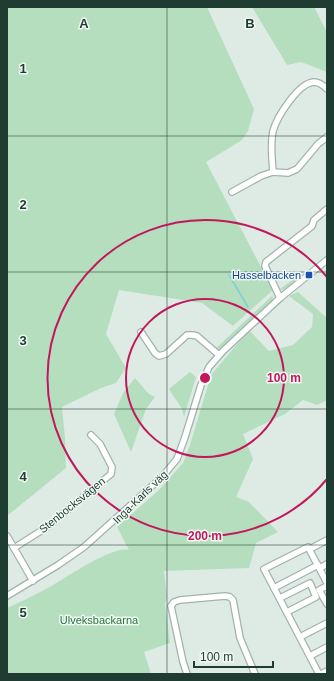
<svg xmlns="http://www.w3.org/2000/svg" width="334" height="681" font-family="Arial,sans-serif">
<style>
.green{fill:#b5debe}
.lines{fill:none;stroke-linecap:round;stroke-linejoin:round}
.stream{stroke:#81ced5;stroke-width:1.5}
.minor-casing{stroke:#a1b3ac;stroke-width:8}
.minor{stroke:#fff;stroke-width:5.5}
.grid{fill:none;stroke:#1e3c32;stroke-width:1;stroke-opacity:0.55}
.ring{fill:none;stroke:#c2185b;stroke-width:2}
.transit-dot{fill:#1a4fb4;stroke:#eff8f3;stroke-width:1.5}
.labels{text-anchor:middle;stroke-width:3;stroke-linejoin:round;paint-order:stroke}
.transit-label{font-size:11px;fill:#164399;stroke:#eff8f3;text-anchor:end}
.street-label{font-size:11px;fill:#1e3c32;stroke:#eff8f3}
.park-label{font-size:11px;fill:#267640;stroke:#eff8f3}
.grid-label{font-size:13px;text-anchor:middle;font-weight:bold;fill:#1e3c32;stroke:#eff8f3;stroke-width:3;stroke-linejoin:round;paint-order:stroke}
.centre{fill:#c2185b;stroke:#eff8f3;stroke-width:2}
.ring-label{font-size:12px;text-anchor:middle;font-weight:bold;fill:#c2185b;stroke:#eff8f3;stroke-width:3;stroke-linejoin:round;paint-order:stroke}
</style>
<rect width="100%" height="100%" fill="#deebe5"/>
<g class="green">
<polygon points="7,7 207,7 254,109 248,131 242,140 206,162 273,290 233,326 202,303 119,290 106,334 126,368 116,383 101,388 62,407 65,438 66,468 7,516"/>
<polygon points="252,7 314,7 327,32 327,72 301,62 287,65"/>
<path d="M302 273C296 279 292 286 284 290L280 289Z"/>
<path d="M298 292 327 318V400L317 405 303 400 285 414 243 434 253 459 236 497 249 502 278 532 256 543 249 568 164 571 167 598 165 603 170 643 144 652 151 674H7V608C20 602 33 596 46 589 63 580 112 545 129 550L117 527 159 490 183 463 190 445 211 375 249 330 269 351 293 345 312 327 313 314 289 296Z"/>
<polygon points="273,295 272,302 223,346 219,349 216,348"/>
<polygon points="190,372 196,377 184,417 182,409 169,389"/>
<polygon points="135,378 149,394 155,397 146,409 131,452 114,414 123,393"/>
</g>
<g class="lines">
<polyline class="stream" points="229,275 248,307"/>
<defs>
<g id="minor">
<path d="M273 172C272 158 270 144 273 131 277 117 298 83 314 82 319 82 323 85 327 89"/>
<polyline points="232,192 261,176 273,172 288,173 297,169 318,144 327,137"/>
<polyline points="280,298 265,266 266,262 312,226 314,220 327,209"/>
<polyline points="141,332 155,353 159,356 166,354 187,335 192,335 197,336 219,355"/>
<polyline points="7,536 33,581"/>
<polyline points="14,548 47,527 111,474 112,467 100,444 91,435"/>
<polyline points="310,549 327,540"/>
<polyline points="320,568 327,564"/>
<polyline points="327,586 319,590 327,604"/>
<polyline points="274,588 318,565"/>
<polyline points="7,596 58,565 84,547 162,477 177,459 185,437 201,385 209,367 223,351 280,298 327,260"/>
<polyline points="280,598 310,583 316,597 287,612"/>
<polyline points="300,637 327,623"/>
<polyline points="310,656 327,647"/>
<polyline points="187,674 183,662 171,606 174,602 180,600 225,596 230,597 233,600 240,638 255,674"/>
<polyline points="319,674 264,569 308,547 327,583"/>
<polyline points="321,674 327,671"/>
</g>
</defs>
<use href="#minor" class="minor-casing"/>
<use href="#minor" class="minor"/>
</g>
<path class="grid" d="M167 7V674M7 136H327M7 272H327M7 409H327M7 545H327"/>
<g class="ring">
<circle cx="205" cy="378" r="79"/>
<path d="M327 479A158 158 0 1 1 327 277"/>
</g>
<rect class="transit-dot" x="305" y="271" width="8" height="8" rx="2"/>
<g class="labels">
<g class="transit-label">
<text x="301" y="279">Hasselbacken</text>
</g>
<g class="street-label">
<text transform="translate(140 497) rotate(-44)" y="4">Inga-Karls väg</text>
<text transform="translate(72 505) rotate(-39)" y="4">Stenbocksvägen</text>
</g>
<g class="park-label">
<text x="99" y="624">Ulveksbackarna</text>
</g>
</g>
<g class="grid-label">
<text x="84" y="28">A</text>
<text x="250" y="28">B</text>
<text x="23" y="73">1</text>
<text x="23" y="209">2</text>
<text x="23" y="345">3</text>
<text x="23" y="481">4</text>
<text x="23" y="617">5</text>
</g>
<circle cx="205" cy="378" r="6" class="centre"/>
<g class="ring-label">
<text x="284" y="382">100 m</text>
<text x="205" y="540">200 m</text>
</g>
<rect width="334" height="681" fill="none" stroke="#1e3c32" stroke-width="16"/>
<path d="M194 661v6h79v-6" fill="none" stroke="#1e3c32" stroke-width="2"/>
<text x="200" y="661" font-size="12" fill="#1e3c32" stroke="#eff8f3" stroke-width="3" paint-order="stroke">100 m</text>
</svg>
